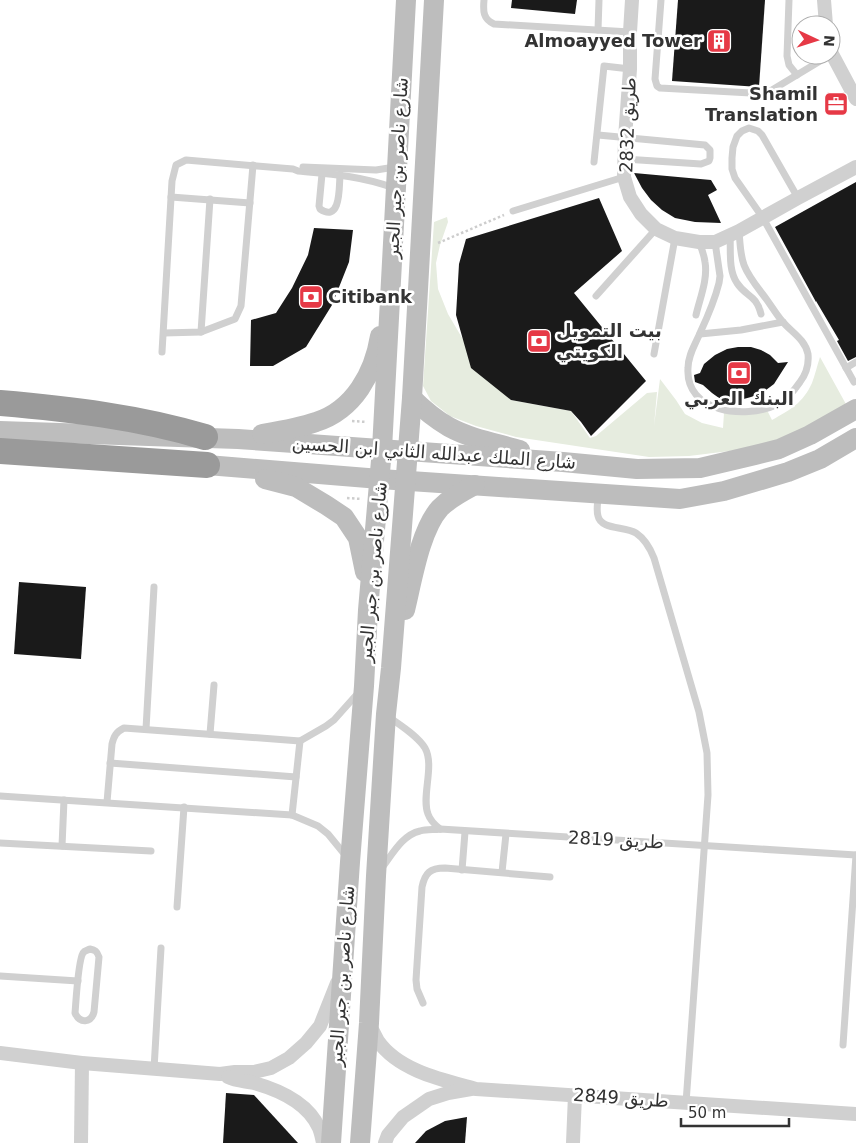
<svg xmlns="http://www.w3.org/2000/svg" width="856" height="1143" font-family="'DejaVu Sans','Noto Sans Arabic',sans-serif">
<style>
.green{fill:#e6ecdf}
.building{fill:#1a1a1a}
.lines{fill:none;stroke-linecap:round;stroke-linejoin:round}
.path{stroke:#cdcdcd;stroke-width:2.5;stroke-dasharray:2.5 2.5;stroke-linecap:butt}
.lane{stroke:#d0d0d0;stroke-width:7}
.street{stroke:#d0d0d0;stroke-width:14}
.secondary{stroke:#bdbdbd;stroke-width:20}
.highway{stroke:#9a9a9a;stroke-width:26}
.labels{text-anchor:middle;stroke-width:5;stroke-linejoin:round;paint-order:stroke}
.poi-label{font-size:18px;font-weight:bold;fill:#333;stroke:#fff;text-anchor:end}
.street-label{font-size:18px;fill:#333;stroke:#fff}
</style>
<rect width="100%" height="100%" fill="#fff"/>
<path class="green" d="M447 217 448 222 440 245 436 263 438 289 448 314 471 353 511 400 571 411 590 438 596 436 647 393 657 392 654 426 660 379 676 400 685 414 702 423 723 428 724 413 767 410 772 420C790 410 803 403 812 383 815 375 817 366 820 357L847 406 786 437 746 449 689 456 649 457 516 437 476 426 450 416 431 401 423 386 434 222Z"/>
<g class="building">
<polygon points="512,0 577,0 575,14 511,8"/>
<polygon points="678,0 765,0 759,87 672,81"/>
<polygon points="634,173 711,180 717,190 708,195 721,223 695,222 675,218 662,210 651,200 642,188"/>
<polygon points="856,182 856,357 848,361 837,341 839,340 816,301 816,302 775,227"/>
<polygon points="599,198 622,251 574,293 646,381 591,436 581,422 571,411 511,400 471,368 456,315 459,264 466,239"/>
<polygon points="314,228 353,230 349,262 332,305 306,347 273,366 250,366 251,320 276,313 292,288 308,255"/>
<polygon points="738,347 751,347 761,350 770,355 778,363 788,362 774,384 762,393 751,397 740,400 729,400 719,398 712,393 703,385 695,382 694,375 700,373 704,364 715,355 727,349"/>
<polygon points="19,582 86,587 81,659 14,654"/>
<polygon points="226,1093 254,1095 298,1143 223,1143"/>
<polygon points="467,1117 465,1143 415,1143 426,1131 445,1121"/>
</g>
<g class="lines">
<g class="path">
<polyline points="438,243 504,215"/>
<polyline points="352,421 367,422"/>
<polyline points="347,498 362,499"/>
</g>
<g class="lane">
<path d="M484 0C483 11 483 19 494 24L630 32"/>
<polyline points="661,0 655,79 657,86 660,88 751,93 758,94 772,90 830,55"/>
<polyline points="789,0 787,56 789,65 797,75"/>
<polyline points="598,30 599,0"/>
<polyline points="598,135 705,145 710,150 710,158 709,161 701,164 624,159"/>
<polyline points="594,162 604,66 630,69"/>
<polyline points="303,167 376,170 395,167"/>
<path d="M322 174 319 206 320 209C341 223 339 187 340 175"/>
<polyline points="171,197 250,203"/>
<polyline points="798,198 762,135 758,131 749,128 742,131 737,136 733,147 732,158 732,169 735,178 763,218 854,382"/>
<polyline points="513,211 624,177"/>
<path d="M730 235C731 250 728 270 737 283 746 297 756 294 761 314"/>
<path d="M715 242 720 276 719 283C715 299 707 318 700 333 695 345 688 355 688 368 685 413 745 419 776 405 786 400 794 391 800 382 806 374 809 364 808 354 805 339 791 332 782 321 777 315 772 307 767 300 759 289 749 278 744 265 740 254 740 242 739 231"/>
<polyline points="596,296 656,229"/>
<path d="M696 315C700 298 708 279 705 262 704 255 702 249 699 242"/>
<polyline points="201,332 210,199"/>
<polyline points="164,333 201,332 235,319 241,306 253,165"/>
<polyline points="700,334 741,330 783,322"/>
<path d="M162 352 172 181 176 165 186 160 293 169 298 171C331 174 362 176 394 188"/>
<polyline points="654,354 675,238"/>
<polyline points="846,368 856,362"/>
<path d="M598 496C598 502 596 510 598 516 601 530 625 526 636 533 645 539 650 548 654 558L699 712 707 753 708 795 686 1103"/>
<path d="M389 717C400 725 418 736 425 748 435 766 421 796 428 814 430 820 435 825 440 829"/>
<polyline points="146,729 154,587"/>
<polyline points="210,734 214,685"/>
<polyline points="110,763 296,777"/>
<polyline points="0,796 292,815 318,826 328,834 346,856"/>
<path d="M107 802 112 744C114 736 116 732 124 728L300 741 326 726 334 720 359 692"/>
<polyline points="292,815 300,741"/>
<polyline points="0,843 151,851"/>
<polyline points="62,846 64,800"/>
<path d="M381 869C392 855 402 835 420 831 427 829 434 830 440 829L856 855"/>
<polyline points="462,870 465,832"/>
<polyline points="502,872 506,834"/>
<polyline points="177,907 184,807"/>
<path d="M90 949C95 950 97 951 99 957L94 1012C91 1023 80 1024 75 1013 76 1002 78 961 83 953 85 950 86 951 90 949Z"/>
<polyline points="0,976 78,981"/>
<path d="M423 1003 417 989 416 980 422 887C425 873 430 868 445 868L550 877"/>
<polyline points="843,1045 856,855"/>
<polyline points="154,1069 161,948"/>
</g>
<g class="street">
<polyline points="632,0 630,32 630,69 625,138 624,177 630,197 641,214 656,229 675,238 699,242 715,242 739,231 798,198 856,167"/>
<polyline points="824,0 826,25"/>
<polyline points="831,51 832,54 856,99"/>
<path d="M369 1024C372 1029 375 1036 378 1041 399 1071 443 1080 476 1089L856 1114"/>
<polyline points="0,1053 82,1063 220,1074 235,1072 254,1072 271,1068 289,1058 306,1043 320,1026 337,983"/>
<path d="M228 1077C236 1081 245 1081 254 1083 279 1090 308 1103 319 1128 321 1133 322 1138 323 1143"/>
<polyline points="81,1143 82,1063"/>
<polyline points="385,1143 388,1135 403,1117 429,1099 448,1093 471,1089"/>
<polyline points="573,1143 575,1095"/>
</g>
<g class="secondary">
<path d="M412 398C423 409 435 419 449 427 471 439 496 443 520 450"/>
<polyline points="0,431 238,439 563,462 637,469 700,468 755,455 779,449 810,435 856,409"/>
<path d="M262 434C280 431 299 428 316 422 354 410 374 373 380 336"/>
<polyline points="207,465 380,479 680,499 724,491 788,472 820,459 856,438"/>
<polyline points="265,479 296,487 326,505 344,517 358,538 365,572"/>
<path d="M405 610C412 582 420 530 440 508 450 498 462 492 475 485"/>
<polyline points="331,1143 350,862 364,686 368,610 382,449 406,0"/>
<polyline points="360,1143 369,1023 376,876 386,714 391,668 412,398 434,0"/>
</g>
<g class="highway">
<path d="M0 403C69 409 139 417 205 437"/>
<polyline points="0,451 207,465"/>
</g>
</g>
<defs>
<symbol id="building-square" viewBox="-11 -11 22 22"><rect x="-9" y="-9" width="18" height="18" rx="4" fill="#e63946" stroke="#fff"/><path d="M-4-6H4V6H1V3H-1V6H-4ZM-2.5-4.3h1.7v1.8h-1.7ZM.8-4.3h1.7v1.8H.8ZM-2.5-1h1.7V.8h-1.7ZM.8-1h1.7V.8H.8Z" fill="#fff"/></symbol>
<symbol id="office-square" viewBox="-11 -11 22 22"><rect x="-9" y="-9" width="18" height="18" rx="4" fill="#e63946" stroke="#fff"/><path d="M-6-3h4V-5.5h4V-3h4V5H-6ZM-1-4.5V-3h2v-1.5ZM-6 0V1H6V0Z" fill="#fff"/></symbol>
<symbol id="bank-square" viewBox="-11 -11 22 22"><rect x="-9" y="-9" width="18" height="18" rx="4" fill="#e63946" stroke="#fff"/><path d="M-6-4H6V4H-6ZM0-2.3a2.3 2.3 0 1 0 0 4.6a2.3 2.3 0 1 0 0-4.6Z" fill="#fff"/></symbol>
</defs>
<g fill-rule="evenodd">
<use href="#building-square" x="705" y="27" width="28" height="28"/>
<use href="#office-square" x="822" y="90" width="28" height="28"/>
<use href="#bank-square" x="297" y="283" width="28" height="28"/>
<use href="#bank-square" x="525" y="327" width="28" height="28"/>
<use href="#bank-square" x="725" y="359" width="28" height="28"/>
</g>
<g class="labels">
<g class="poi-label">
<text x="702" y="47">Almoayyed Tower</text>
<text x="818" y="100">Shamil<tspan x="818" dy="21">Translation</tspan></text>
<text x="328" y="303" text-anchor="start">Citibank</text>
<text x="556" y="337" text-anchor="start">بيت التمويل<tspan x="556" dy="21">الكويتي</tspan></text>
<text x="739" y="405" text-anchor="middle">البنك العربي</text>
</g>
<g class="street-label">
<text transform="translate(628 125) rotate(-88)" y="6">طريق 2832</text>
<text transform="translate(397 168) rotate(-87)" y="6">شارع ناصر بن جبر الجبر</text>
<text transform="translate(434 453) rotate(4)" y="6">شارع الملك عبدالله الثاني ابن الحسين</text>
<text transform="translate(373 572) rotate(-85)" y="6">شارع ناصر بن جبر الجبر</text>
<text transform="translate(616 840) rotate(3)" y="6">طريق 2819</text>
<text transform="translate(342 976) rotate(-86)" y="6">شارع ناصر بن جبر الجبر</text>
<text transform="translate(621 1098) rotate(4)" y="6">طريق 2849</text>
</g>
</g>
<g transform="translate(816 40) rotate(94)"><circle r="24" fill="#ffffff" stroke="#adadad"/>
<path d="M0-4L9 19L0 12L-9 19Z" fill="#e63946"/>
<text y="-8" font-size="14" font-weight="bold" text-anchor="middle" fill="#333333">N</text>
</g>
<path d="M681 1118v8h108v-8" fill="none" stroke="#333333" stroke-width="2.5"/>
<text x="688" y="1118" font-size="15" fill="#333333" stroke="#ffffff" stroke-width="4" paint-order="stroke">50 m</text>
</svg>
